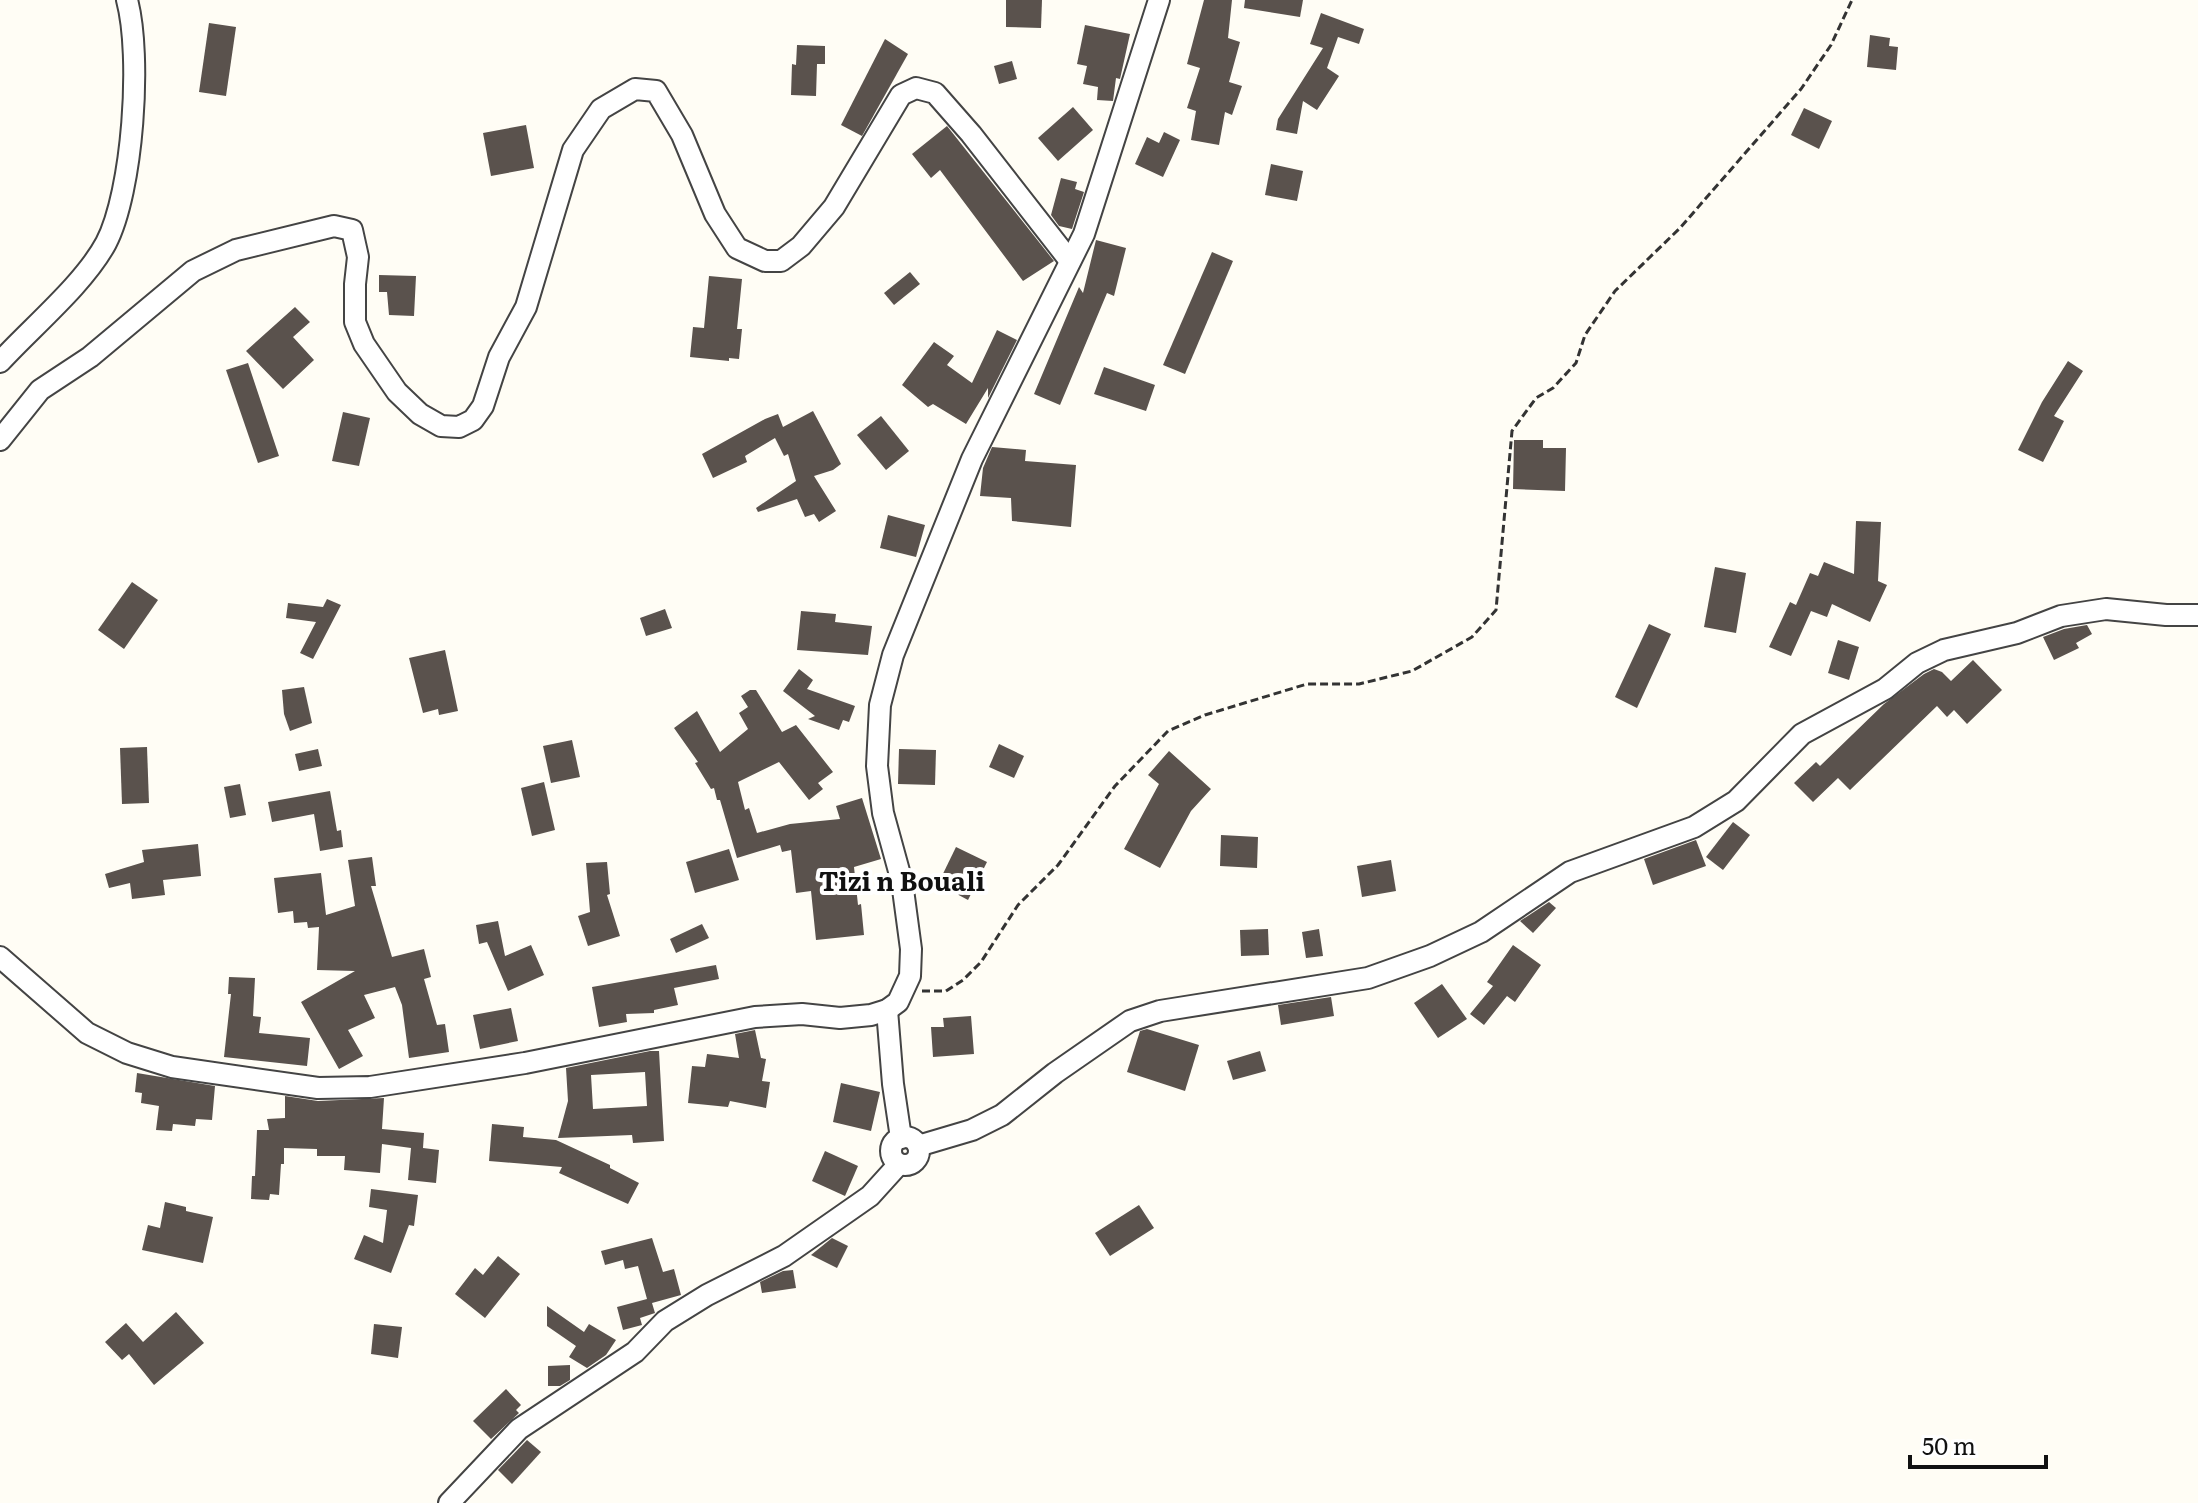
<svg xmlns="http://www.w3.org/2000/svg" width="2198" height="1503" font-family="Literata,serif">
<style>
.building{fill:#5a524d;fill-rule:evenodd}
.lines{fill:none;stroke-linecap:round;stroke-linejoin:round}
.street-casing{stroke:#444;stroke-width:24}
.path{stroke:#333;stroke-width:3;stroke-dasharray:8 4;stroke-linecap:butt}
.street{stroke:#fff;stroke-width:20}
.labels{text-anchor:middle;stroke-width:8;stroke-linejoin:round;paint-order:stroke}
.quarter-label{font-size:26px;font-weight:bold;fill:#111;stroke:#fff}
</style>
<rect width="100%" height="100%" fill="#fffdf5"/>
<g class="building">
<polygon points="1006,0 1042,0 1041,28 1006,27"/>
<polygon points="1204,0 1232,0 1228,38 1240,42 1229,82 1242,86 1232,115 1225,112 1219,145 1191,140 1196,111 1187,108 1200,68 1187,64"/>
<polygon points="1245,0 1303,0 1300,17 1244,8"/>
<polygon points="1321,13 1364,29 1359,44 1338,37 1327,68 1339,76 1317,110 1303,101 1297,134 1276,130 1278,119 1323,48 1310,44"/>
<polygon points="209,23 236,27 226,96 199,92"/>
<polygon points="1085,25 1130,34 1120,79 1116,78 1113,101 1097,100 1098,87 1083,84 1087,66 1077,64"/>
<polygon points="1870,35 1890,38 1889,46 1898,47 1896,70 1867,67"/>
<polygon points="885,39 908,54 862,136 841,125"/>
<polygon points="797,45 825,46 825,64 817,64 816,96 791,95 792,64 796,65"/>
<polygon points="1012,61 1017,79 999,84 994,66"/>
<polygon points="1073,107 1093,130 1058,161 1038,138"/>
<polygon points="1804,108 1832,121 1819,149 1791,135"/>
<polygon points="526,125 534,168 491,176 483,133"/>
<polygon points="947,126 1054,261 1023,281 940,170 931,178 912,154"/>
<polygon points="1164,132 1180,140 1163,177 1135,164 1147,137 1159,143"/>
<polygon points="1271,164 1303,171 1297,201 1265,195"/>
<polygon points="1061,178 1077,182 1075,189 1084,192 1072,229 1059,226 1051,215"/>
<polygon points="1096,240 1126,248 1114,296 1107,293 1060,405 1034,394 1079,287 1083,293"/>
<polygon points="1212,252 1233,261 1185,374 1163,365"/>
<polygon points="910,272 920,284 894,305 884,293"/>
<polygon points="379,275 416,276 414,316 389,315 387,292 379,292"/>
<polygon points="709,276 742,279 737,329 742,329 739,359 729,358 729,361 690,357 693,327 704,328"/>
<polygon points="295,307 310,322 293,337 314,360 283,389 246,351"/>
<polygon points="997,330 1017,340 988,398 988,388 966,424 933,404 928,407 902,385 934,342 954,356 947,365 972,383"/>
<polygon points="2068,361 2083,371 2054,416 2064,421 2043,462 2018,450 2042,402"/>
<polygon points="248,363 279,456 258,463 226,370"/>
<polygon points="1104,367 1155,385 1146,411 1094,394"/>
<polygon points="813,411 841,464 833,470 814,476 836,511 819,522 814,514 805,517 797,499 758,512 756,508 796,481 788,454 784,456 775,438 745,456 747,462 713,478 702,454 765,419 778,414 783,427"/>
<polygon points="343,412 370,418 359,466 332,461"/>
<polygon points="881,416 909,451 886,470 857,435"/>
<polygon points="1514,440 1543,440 1543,448 1566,448 1565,491 1513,489"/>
<polygon points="992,447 1026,450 1025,461 1076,465 1071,527 1012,521 1011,498 980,496 983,468"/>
<polygon points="888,515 925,525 916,557 880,548"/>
<polygon points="1856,521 1881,522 1878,581 1887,585 1870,622 1832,604 1827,617 1811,611 1791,656 1769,647 1790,602 1796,605 1810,573 1818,576 1824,562 1854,574"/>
<polygon points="1715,567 1746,573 1736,633 1704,627"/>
<polygon points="132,582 158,600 124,649 98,630"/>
<polygon points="327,599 341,605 313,659 300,653 316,622 286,618 288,603 323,607"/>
<polygon points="665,609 672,628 646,636 640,618"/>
<polygon points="801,611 836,614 835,622 872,626 868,655 797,650"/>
<polygon points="1649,624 1671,634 1637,708 1615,697"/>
<polygon points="2087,625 2092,634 2076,643 2079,648 2054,660 2043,637 2064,629"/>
<polygon points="1838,640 1859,647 1849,680 1828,673"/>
<polygon points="445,650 458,711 439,715 438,709 423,713 409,658"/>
<polygon points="1973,660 2002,690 1967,724 1954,710 1947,717 1937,706 1850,790 1838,778 1813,802 1794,783 1816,762 1820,766 1884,704 1924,674 1934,669 1942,672 1951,681"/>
<polygon points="799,669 813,680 807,689 855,706 849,722 843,720 839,730 808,719 815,716 783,691"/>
<polygon points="304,687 312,723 290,731 284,714 282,690"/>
<polygon points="750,690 756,690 782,732 796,725 833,772 818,783 823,789 809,800 779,762 738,782 745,810 749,808 757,833 790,824 840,819 836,806 862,798 881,859 854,867 858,905 861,904 864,935 816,940 811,891 796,893 791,850 782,852 780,845 737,858 720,800 717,800 714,788 711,789 695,763 698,762 674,728 697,711 720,752 748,729 739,713 748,707 741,696"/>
<polygon points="572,740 580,777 551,783 543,746"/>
<polygon points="999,744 1024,756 1014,778 989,767"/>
<polygon points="147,747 149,803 122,804 120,748"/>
<polygon points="318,749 322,766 299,771 295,754"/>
<polygon points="899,749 936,750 935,785 898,784"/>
<polygon points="1169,751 1211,789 1191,811 1160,868 1124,849 1159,784 1148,775"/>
<polygon points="544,782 555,830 532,836 521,788"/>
<polygon points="240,784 246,815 230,818 224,787"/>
<polygon points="330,791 337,831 341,830 343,847 320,851 314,814 272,822 268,802"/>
<polygon points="1733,822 1750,835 1723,870 1706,857"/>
<polygon points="1221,835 1258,837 1257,868 1220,866"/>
<polygon points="1696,840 1706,866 1653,885 1644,859"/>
<polygon points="198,844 201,876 163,880 165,895 132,899 130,883 109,888 105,874 144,862 142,850"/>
<polygon points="956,847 987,862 968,900 938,884"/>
<polygon points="729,849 739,880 695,893 686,862"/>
<polygon points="372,857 376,886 371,886 392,957 424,949 431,977 424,979 437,1025 445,1024 449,1052 409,1058 402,1005 395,987 364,995 375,1018 348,1030 363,1056 339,1069 301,1002 355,971 317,970 319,927 308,928 307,922 294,923 293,911 278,913 274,878 321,873 326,915 355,906 348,860"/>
<polygon points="1391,860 1396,891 1362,897 1357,866"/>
<polygon points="607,862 610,894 607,895 620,936 588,946 578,916 590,912 586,863"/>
<polygon points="1549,902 1556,908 1533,933 1520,921"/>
<polygon points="498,921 505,956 531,945 544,975 508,991 487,942 479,944 476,925"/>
<polygon points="702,924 709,938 676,953 670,939"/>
<polygon points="1268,929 1269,955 1241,956 1240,930"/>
<polygon points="1319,929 1323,956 1306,958 1302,932"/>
<polygon points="1513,945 1541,965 1515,1002 1507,996 1484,1025 1470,1014 1493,986 1487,982"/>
<polygon points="716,965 719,979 674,988 678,1005 654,1010 654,1013 626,1014 627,1022 599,1027 592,987"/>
<polygon points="229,977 255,978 253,1016 261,1017 259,1033 310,1038 307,1066 224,1057 231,994 228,994"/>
<polygon points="1442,984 1467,1019 1438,1038 1414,1003"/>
<polygon points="1331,997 1334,1016 1281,1025 1278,1005"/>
<polygon points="511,1008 518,1041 480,1049 473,1015"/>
<polygon points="971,1016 974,1054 933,1057 931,1027 944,1027 943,1018"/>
<polygon points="1147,1029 1199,1045 1185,1091 1127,1072 1140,1031"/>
<polygon points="755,1030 761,1058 766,1059 762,1081 770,1082 766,1108 730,1101 728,1107 688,1103 692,1066 705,1067 707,1054 739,1058 735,1034"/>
<path d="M650 1051H659L664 1141 633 1143 632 1135 558 1138 568 1101 566 1068ZM645 1072 647 1106 593 1109 591 1075Z"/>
<polygon points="1260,1051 1266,1071 1233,1080 1227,1061"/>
<polygon points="137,1073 215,1086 212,1120 196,1119 195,1126 173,1124 172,1131 156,1130 159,1106 141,1103 142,1093 135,1092"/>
<polygon points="841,1083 880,1092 871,1131 833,1122"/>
<polygon points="285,1096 318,1101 384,1098 382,1129 424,1133 423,1148 439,1150 436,1183 408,1180 411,1148 382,1144 380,1173 344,1170 345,1156 317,1156 317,1149 284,1148 284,1164 281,1164 279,1195 270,1194 269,1200 251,1199 252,1176 255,1176 257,1130 269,1130 267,1119 285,1118"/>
<polygon points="492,1124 524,1127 523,1137 556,1140 610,1165 610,1168 639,1183 628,1204 559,1173 562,1167 489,1161"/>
<polygon points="825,1151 858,1166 845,1196 812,1181"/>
<polygon points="371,1189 418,1195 414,1226 409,1225 391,1273 354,1259 364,1235 383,1243 387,1210 369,1207"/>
<polygon points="165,1202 186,1207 186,1211 213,1217 203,1263 142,1250 148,1225 160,1228"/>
<polygon points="1139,1205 1154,1228 1110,1256 1095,1233"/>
<polygon points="652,1238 663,1272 674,1269 681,1295 652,1303 655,1313 640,1318 642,1325 623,1330 617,1307 647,1299 638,1266 625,1269 623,1260 605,1265 601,1251"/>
<polygon points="832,1238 848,1246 837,1268 811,1255"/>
<polygon points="498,1256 520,1274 485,1318 455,1294 475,1268 483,1275"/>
<polygon points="793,1270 796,1288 762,1293 760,1282 783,1271"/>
<polygon points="547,1306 584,1332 589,1324 616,1340 606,1355 587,1368 569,1357 576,1346 547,1326"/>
<polygon points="176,1312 204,1343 154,1385 129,1354 122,1360 105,1342 126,1323 143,1342"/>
<polygon points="374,1324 402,1327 398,1358 371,1354"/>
<polygon points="570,1365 570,1380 560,1386 548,1386 548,1366"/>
<polygon points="506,1389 521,1405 516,1410 519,1413 491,1439 473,1421"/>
<polygon points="527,1440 541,1452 512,1484 498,1470"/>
</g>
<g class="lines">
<defs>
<g id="street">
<path d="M0 362C32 327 84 284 106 243 133 191 142 56 127 0"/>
<polyline points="0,440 40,390 90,357 193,271 236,250 334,226 352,230 358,257 355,284 355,322 364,344 397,392 420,414 441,426 459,427 473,420 483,406 499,357 526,307 573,150 601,109 635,89 656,91 682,135 715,214 737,248 765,261 781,261 801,246 834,207 901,95 916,88 935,93 971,134 1070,261"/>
<polyline points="0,957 87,1033 127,1053 172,1067 318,1088 370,1087 525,1063 755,1017 802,1014 840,1018 871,1015 887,1010 898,1002 910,976 911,949 902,882 883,813 877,766 880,705 893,655 972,459 1084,234 1159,0"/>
<polyline points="887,1010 893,1084 901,1138"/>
<circle cx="905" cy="1151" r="14"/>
<polyline points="918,1146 972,1130 1002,1115 1055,1073 1130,1021 1160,1011 1368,978 1430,956 1481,932 1570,872 1694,827 1736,801 1802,734 1885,689 1917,663 1944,650 2017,633 2061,616 2106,609 2166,615 2198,615"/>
<polyline points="449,1503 519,1429 635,1352 665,1321 707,1295 784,1256 870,1196 899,1164"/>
</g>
</defs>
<use href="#street" class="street-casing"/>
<polyline class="path" points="922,991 946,991 963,980 981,962 1018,905 1058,865 1115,786 1168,731 1205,715 1307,684 1359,684 1412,671 1472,637 1496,610 1512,431 1536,398 1553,388 1576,363 1585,335 1615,291 1680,228 1801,89 1831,45 1852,0"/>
<use href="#street" class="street"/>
</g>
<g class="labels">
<g class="quarter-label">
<text x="902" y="891">Tizi n Bouali</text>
</g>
</g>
<path d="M1910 1455v12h136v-12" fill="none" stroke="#111111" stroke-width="4"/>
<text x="1922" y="1455" font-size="24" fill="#111111" stroke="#ffffff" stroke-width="6" paint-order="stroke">50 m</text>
</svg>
